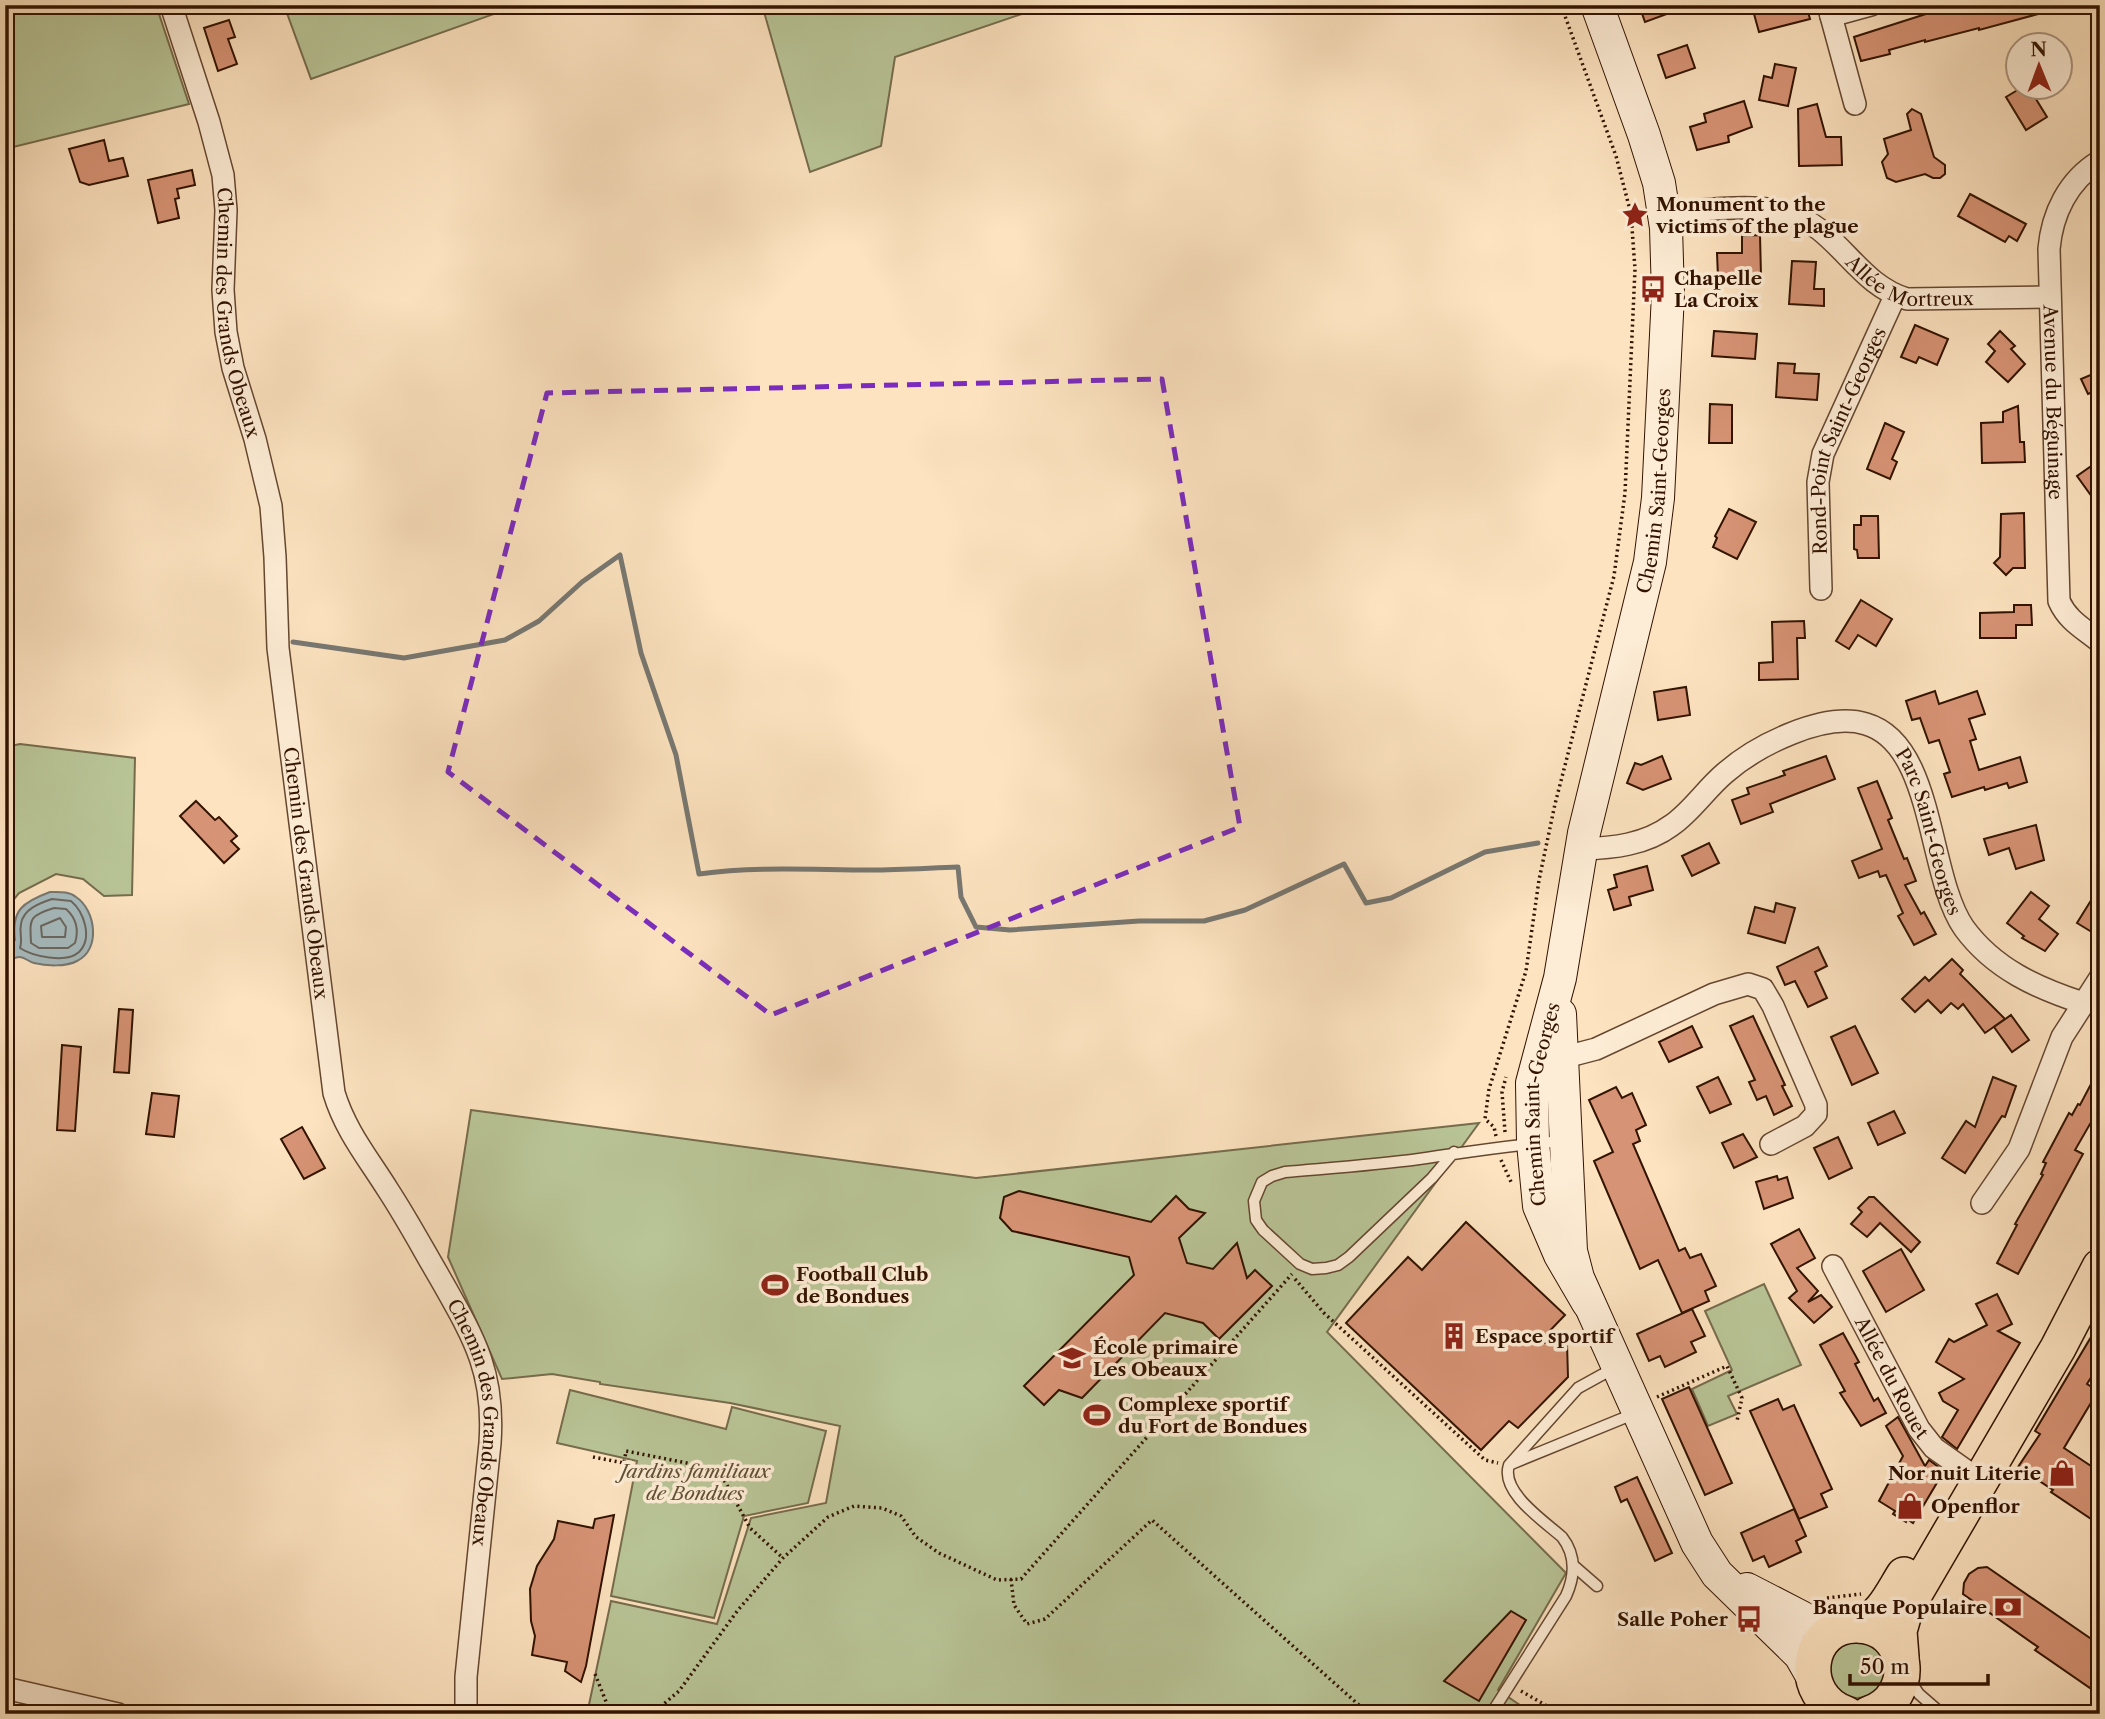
<svg xmlns="http://www.w3.org/2000/svg" width="2105" height="1719" font-family="'Libre Caslon Text',serif">
<style>
.green{fill:#b9c597;stroke:#766c4c;stroke-width:2}
.water{fill:#a6bbbe;stroke:#787872;stroke-width:2}
.lines{fill:none;stroke-linecap:round;stroke-linejoin:round}
.shore{stroke:#6c675f;stroke-width:2}
.stream{stroke:#787872;stroke-width:5}
.building{fill:#d79375;stroke:#321300;stroke-width:2}
.lane-casing{stroke:#654730;stroke-width:13}
.street-casing{stroke:#654730;stroke-width:24}
.secondary-casing{stroke:#321300;stroke-width:34}
.primary-casing{stroke:#321300;stroke-width:38}
.path{stroke:#321300;stroke-width:3.5;stroke-dasharray:2 3.5;stroke-linecap:butt}
.lane{stroke:#feedd6;stroke-width:10}
.street{stroke:#feedd6;stroke-width:21}
.secondary{stroke:#feedd6;stroke-width:32}
.primary{stroke:#fde3c0;stroke-width:35}
.marked{fill:none;stroke:#7b2cbf;stroke-width:5;stroke-dasharray:14 9;stroke-linejoin:round}
.labels{text-anchor:middle;stroke-width:7;stroke-linejoin:round;paint-order:stroke}
.poi-label{font-size:19px;font-weight:bold;fill:#321300;stroke:#feedd6;text-anchor:start}
.street-label{font-size:19px;fill:#321300;stroke:#feedd6}
.park-label{font-size:19px;font-style:italic;fill:#615135;stroke:#feedd6}
</style>
<rect width="100%" height="100%" fill="#fde3c0"/>
<filter id="stains"><feTurbulence type="fractalNoise" baseFrequency=".00286" numOctaves="4"/><feColorMatrix values="0 0 0 0 .2 0 0 0 0 .09 0 0 0 0 .02 0 0 0 .5 -.17"/></filter>
<radialGradient id="worn" r=".72"><stop offset=".6" stop-color="#630" stop-opacity="0"/><stop offset="1" stop-color="#630" stop-opacity=".3"/></radialGradient>
<g class="green">
<polygon points="29,5 156,5 189,104 5,149 5,17"/>
<polygon points="284,5 519,5 311,79"/>
<polygon points="762,5 1048,5 895,57 881,146 810,172"/>
<polygon points="20,744 135,758 132,895 104,896 83,879 56,874 19,893 5,910 5,747"/>
<polygon points="471,1110 976,1178 1479,1123 1327,1332 1566,1573 1498,1690 1533,1714 587,1714 611,1601 717,1624 751,1518 826,1503 840,1426 730,1403 600,1384 600,1382 552,1374 502,1379 448,1257"/>
<polygon points="1764,1284 1801,1365 1728,1396 1737,1414 1708,1426 1692,1389 1732,1370 1705,1311"/>
<polygon points="570,1390 726,1429 732,1407 826,1431 808,1503 744,1516 714,1618 611,1596 637,1461 557,1443"/>
<circle cx="1857" cy="1670" r="28"/>
</g>
<path class="water" d="M50 892C59 892 69 891 76 897 96 910 101 950 77 961 66 967 46 966 34 963 29 962 25 957 19 957 14 957 9 961 5 964V950L15 940C11 910 23 902 50 892Z"/>
<g class="lines">
<g class="shore">
<path d="M52 899 71 901C84 912 93 938 79 952 66 964 32 956 20 948 23 939 19 933 21 924 23 909 40 903 52 899Z"/>
<path d="M54 908 66 909C76 918 79 930 75 943L68 948H39L31 943C30 919 28 916 54 908Z"/>
<polygon points="60,918 66,927 65,937 42,937 41,926"/>
</g>
<path class="stream" d="M293 642 404 658 505 640 539 621 582 582 620 555 641 653 676 755 699 874C757 866 813 870 871 870 900 870 929 868 958 867L961 897 976 927 1010 930 1139 921H1204L1245 910 1344 864 1366 903 1391 898 1485 852 1538 843"/>
</g>
<g class="building">
<polygon points="1639,5 1685,5 1686,7 1645,22"/>
<polygon points="1785,5 1806,5 1810,19 1759,32 1754,14"/>
<polygon points="1954,5 2052,5 2053,10 1979,30 1979,28 1925,42 1925,40 1889,50 1890,54 1861,61 1854,37"/>
<polygon points="229,20 235,37 228,39 237,64 218,71 204,28"/>
<polygon points="1687,45 1695,68 1666,78 1658,55"/>
<polygon points="1775,64 1796,68 1788,106 1759,100 1764,76 1772,78"/>
<polygon points="2021,88 2056,88 2036,99 2047,117 2026,130 2006,97"/>
<polygon points="1744,101 1752,127 1728,136 1729,142 1697,150 1690,127 1706,122 1704,114"/>
<polygon points="1817,104 1826,137 1841,137 1842,165 1799,166 1798,109"/>
<polygon points="1912,109 1921,114 1934,157 1945,165 1945,174 1940,178 1933,178 1925,174 1896,182 1887,178 1882,162 1888,154 1884,139 1911,130 1907,114"/>
<polygon points="104,140 109,161 123,158 128,176 89,185 80,182 69,149"/>
<polygon points="192,170 195,185 177,189 179,198 175,199 179,218 158,223 148,180"/>
<polygon points="1970,194 2026,224 2017,241 2009,236 2005,242 1958,216"/>
<polygon points="1760,235 1761,276 1718,277 1717,253 1742,253 1742,236"/>
<polygon points="1792,261 1816,262 1814,289 1824,289 1824,306 1789,304"/>
<polygon points="1915,325 1948,339 1937,365 1919,357 1916,363 1901,357"/>
<polygon points="1714,331 1757,334 1755,359 1712,356"/>
<polygon points="2000,331 2015,346 2011,349 2025,364 2008,382 1986,362 1995,351 1988,344"/>
<polygon points="1778,363 1795,364 1794,373 1819,374 1817,400 1776,397"/>
<polygon points="2100,371 2100,389 2088,394 2081,379"/>
<polygon points="1710,404 1732,405 1732,443 1709,443"/>
<polygon points="2018,406 2020,442 2024,442 2025,462 1982,463 1981,423 2003,422 2003,412"/>
<polygon points="1885,423 1904,432 1892,459 1897,462 1890,479 1867,469"/>
<polygon points="2100,460 2100,508 2077,476"/>
<polygon points="1729,509 1756,522 1737,559 1713,547 1717,538 1715,536"/>
<polygon points="2024,513 2025,568 2013,568 2006,575 1994,563 2000,557 2001,514"/>
<polygon points="1861,516 1878,516 1879,558 1858,558 1857,550 1854,549 1854,525 1861,525"/>
<polygon points="1861,600 1892,619 1876,646 1858,635 1849,649 1836,641"/>
<polygon points="2014,605 2031,605 2032,625 2016,625 2016,638 1980,638 1980,613 2014,612"/>
<polygon points="1804,621 1805,638 1797,638 1798,679 1759,680 1759,663 1773,662 1772,622"/>
<polygon points="1686,687 1690,715 1658,720 1654,692"/>
<polygon points="1935,691 1939,704 1977,691 1985,714 1969,719 1976,739 1970,741 1979,770 2020,757 2027,782 2009,788 2007,783 1985,790 1984,787 1952,797 1944,774 1950,772 1939,740 1929,743 1920,718 1912,720 1906,701"/>
<polygon points="1662,756 1671,779 1643,790 1627,783 1635,763 1641,765"/>
<polygon points="1826,756 1835,779 1770,804 1773,812 1741,824 1732,800 1749,794 1747,788 1785,775 1783,771"/>
<polygon points="1877,781 1892,818 1888,820 1904,859 1907,858 1916,881 1905,885 1921,914 1924,912 1936,934 1914,945 1898,916 1903,913 1886,875 1880,877 1878,871 1859,878 1852,861 1882,849 1858,788"/>
<polygon points="196,801 215,820 219,817 237,836 231,841 239,849 224,863 180,816"/>
<polygon points="2036,825 2044,860 2016,869 2009,848 1989,855 1984,839"/>
<polygon points="1709,843 1719,863 1692,876 1682,856"/>
<polygon points="1647,866 1653,890 1629,897 1631,905 1614,910 1608,890 1617,887 1614,875"/>
<polygon points="2100,886 2100,937 2077,923"/>
<polygon points="2031,892 2049,906 2039,919 2058,934 2045,951 2022,938 2024,936 2007,923"/>
<polygon points="1776,903 1795,908 1785,943 1748,933 1755,907 1774,912"/>
<polygon points="1818,947 1827,966 1815,972 1827,998 1808,1007 1795,981 1785,985 1777,967"/>
<polygon points="1952,959 1963,970 1960,974 2005,1019 1985,1033 1963,1004 1958,1009 1951,1003 1941,1013 1928,1000 1915,1012 1902,999 1925,977 1929,981"/>
<polygon points="119,1009 133,1010 129,1073 114,1072"/>
<polygon points="2011,1015 2029,1040 2012,1052 1994,1027"/>
<polygon points="1753,1016 1785,1085 1782,1086 1792,1106 1774,1115 1766,1096 1757,1100 1749,1082 1755,1080 1730,1026"/>
<polygon points="1692,1026 1702,1047 1669,1062 1659,1042"/>
<polygon points="1855,1026 1878,1073 1852,1085 1831,1037"/>
<polygon points="62,1045 81,1047 75,1131 57,1130"/>
<polygon points="2100,1067 2100,1129 2090,1124 2075,1150 2083,1154 2018,1274 1997,1263 2017,1225 2015,1224 2043,1175 2041,1174 2046,1163 2043,1162 2069,1113 2072,1115 2078,1104 2080,1105"/>
<polygon points="1718,1077 1731,1104 1710,1113 1697,1087"/>
<polygon points="1993,1077 2016,1086 2005,1117 2002,1116 1965,1173 1942,1158 1966,1121 1975,1127"/>
<polygon points="1616,1087 1622,1098 1632,1093 1646,1125 1636,1130 1640,1141 1633,1144 1679,1251 1685,1248 1690,1258 1701,1254 1716,1286 1705,1291 1709,1301 1682,1313 1658,1260 1640,1269 1594,1161 1613,1152 1589,1100"/>
<polygon points="152,1093 179,1096 174,1137 146,1134"/>
<polygon points="1894,1111 1905,1133 1878,1145 1868,1123"/>
<polygon points="302,1127 325,1168 304,1179 281,1139"/>
<polygon points="1743,1134 1757,1157 1734,1168 1722,1143"/>
<polygon points="1838,1137 1852,1168 1829,1179 1814,1148"/>
<polygon points="1777,1176 1778,1180 1787,1177 1793,1198 1764,1209 1756,1182"/>
<polygon points="1019,1191 1151,1222 1176,1196 1189,1209 1205,1213 1179,1238 1187,1263 1213,1269 1237,1243 1247,1278 1255,1270 1272,1286 1219,1339 1203,1323 1165,1313 1082,1398 1059,1390 1044,1405 1024,1386 1134,1275 1129,1257 1012,1231 1000,1218 1004,1197"/>
<polygon points="1869,1197 1874,1197 1920,1242 1911,1252 1880,1223 1867,1237 1851,1224 1862,1212 1858,1208"/>
<polygon points="1466,1222 1565,1315 1538,1343 1567,1343 1568,1377 1518,1428 1509,1421 1481,1450 1346,1323 1408,1257 1422,1270"/>
<polygon points="1799,1229 1815,1258 1797,1268 1818,1291 1808,1302 1821,1295 1832,1307 1814,1323 1789,1298 1797,1291 1771,1244"/>
<polygon points="1901,1249 1924,1290 1886,1312 1863,1271"/>
<polygon points="1997,1294 2012,1324 1998,1331 2020,1343 1957,1449 1942,1437 1958,1410 1943,1401 1939,1393 1964,1379 1936,1362 1949,1339 1954,1342 1987,1325 1976,1304"/>
<polygon points="1692,1309 1705,1336 1691,1342 1696,1352 1665,1367 1660,1356 1649,1361 1637,1334"/>
<polygon points="2100,1322 2100,1363 2087,1384 2098,1391 2064,1448 2100,1472 2100,1525 2051,1492 2053,1490 2018,1467 2040,1434 2035,1431"/>
<polygon points="1843,1333 1859,1362 1855,1364 1874,1401 1878,1398 1886,1413 1861,1426 1840,1393 1845,1391 1820,1345"/>
<polygon points="1689,1387 1732,1483 1705,1495 1662,1399"/>
<polygon points="1778,1399 1783,1410 1794,1405 1832,1489 1821,1494 1827,1507 1799,1519 1750,1411"/>
<polygon points="1898,1417 1925,1466 1929,1460 1944,1471 1913,1523 1907,1519 1906,1522 1893,1514 1895,1511 1879,1501 1903,1456 1886,1426"/>
<polygon points="1637,1477 1672,1553 1655,1561 1627,1499 1621,1502 1615,1487"/>
<polygon points="1794,1509 1806,1536 1796,1541 1801,1552 1769,1567 1764,1556 1753,1561 1741,1533"/>
<polygon points="614,1515 586,1666 581,1682 565,1671 567,1662 532,1655 535,1636 531,1621 530,1589 537,1566 554,1539 558,1521 593,1528 595,1519"/>
<polygon points="1987,1567 2100,1645 2100,1690 2092,1685 2090,1688 2035,1650 2038,1647 1963,1594 1964,1583 1969,1574 1978,1568"/>
<polygon points="1511,1611 1526,1620 1479,1701 1444,1681"/>
</g>
<g class="lines">
<defs>
<g id="lane">
<path d="M1454 1152 1432 1178 1349 1257 1338 1265 1326 1268 1312 1269 1300 1264 1263 1230 1256 1220 1254 1201 1262 1182 1272 1176 1285 1172C1330 1168 1375 1165 1419 1159 1468 1152 1515 1144 1564 1141"/>
<polyline points="1511,1464 1636,1413"/>
<polyline points="1574,1566 1597,1586"/>
<polyline points="1908,1678 1919,1694 1942,1714"/>
<polyline points="1890,1709 1912,1714"/>
<path d="M1493 1711 1566 1596C1575 1576 1576 1555 1562 1537 1544 1521 1500 1492 1509 1465L1578 1388 1616 1367"/>
</g>
<g id="street">
<path id="s1" d="M171 5 209 122 223 175 226 210 223 290 226 332 233 368 255 439 271 506 275 557 278 648 334 1093C345 1130 368 1158 388 1190 407 1219 423 1249 440 1278 474 1338 495 1372 490 1443L466 1677V1714"/>
<polyline points="1828,5 1855,104"/>
<polyline points="1831,16 1871,5"/>
<path id="s2" d="M2100 161C2068 180 2052 214 2049 249L2059 601C2068 621 2083 628 2100 642"/>
<path id="s3" d="M1664 213C1715 210 1778 196 1820 230 1850 254 1869 288 1907 299L2050 297"/>
<path id="s4" d="M1821 589 1818 482 1823 454 1895 296"/>
<path id="s5" d="M1581 849C1613 848 1645 845 1672 825 1692 811 1706 789 1725 773 1756 746 1824 711 1866 724 1935 744 1927 875 1964 928 1994 969 2037 988 2083 1003"/>
<polyline points="1550,1061 1596,1049 1714,994 1748,984 1763,989 1773,1006 1816,1105 1816,1114 1805,1126 1771,1144"/>
<polyline points="1982,1203 2019,1149 2062,1037 2100,978"/>
<path id="s6" d="M1833 1266 1919 1429 1934 1448 1968 1472"/>
<polyline points="5,1688 118,1714"/>
</g>
<g id="secondary">
<polyline points="1560,1014 1571,1251 1578,1278 1697,1543 1717,1574 1800,1655 1812,1676"/>
<path id="s7" d="M1588 1303 1560 1255 1539 1206 1533 1143 1532 1083 1560 978 1584 833 1650 562 1658 498 1668 294 1666 228 1659 183 1644 135 1597 5"/>
<polyline points="1747,1589 1809,1621 1844,1627"/>
</g>
<g id="primary">
<path d="M1861 1625C1882 1617 1892 1594 1904 1575"/>
<polyline points="1901,1657 1899,1631 1905,1610 2058,1348 2100,1267"/>
<path d="M1846 1714C1796 1697 1805 1624 1857 1625 1910 1626 1919 1697 1869 1714"/>
</g>
</defs>
<use href="#lane" class="lane-casing"/>
<use href="#street" class="street-casing"/>
<use href="#secondary" class="secondary-casing"/>
<use href="#primary" class="primary-casing"/>
<g class="path">
<polyline points="1505,1132 1502,1092 1506,1077"/>
<polyline points="1496,1136 1494,1127 1485,1119 1489,1089 1526,971 1539,880 1555,804 1614,576 1625,493 1635,269 1631,214 1616,156 1561,5"/>
<polyline points="1501,1160 1511,1182"/>
<polyline points="1295,1279 1324,1313 1485,1460 1498,1463"/>
<polyline points="1657,1397 1727,1366 1742,1398 1737,1421"/>
<polyline points="593,1457 624,1463 626,1451 702,1466 722,1476 750,1528 783,1558"/>
<polyline points="1011,1579 1014,1605 1027,1624 1045,1619 1152,1520 1369,1714"/>
<polyline points="1827,1598 1861,1594"/>
<polyline points="595,1674 611,1714"/>
<polyline points="1521,1691 1561,1714"/>
<polyline points="534,1706 537,1714"/>
<polyline points="652,1714 679,1691 738,1610 783,1558 828,1517 854,1506 882,1508 901,1516 916,1537 939,1553 997,1580 1021,1579 1292,1274"/>
</g>
<use href="#lane" class="lane"/>
<use href="#street" class="street"/>
<use href="#secondary" class="secondary"/>
<use href="#primary" class="primary"/>
</g>
<path class="marked" d="M1162 379 1240 827 771 1015 448 772 547 393Z"/>
<defs>
<symbol id="sight-bare" viewBox="-9 -9 18 18"><path d="M0-6L1.8-2.2L6-1.7L2.9 1.2L3.7 5.4L0 3.3L-3.7 5.4L-2.9 1.2L-6-1.7L-1.8-2.2Z" fill="#8f2418" stroke="#feedd6" stroke-width="2.5" paint-order="stroke"/></symbol>
<symbol id="bus-bare" viewBox="-9 -9 18 18"><path d="M-5-6H5V4H4V6H2V4H-2V6H-4V4H-5ZM-3.5-4V0h7V-4ZM-3.5 1.2v1.5H-2V1.2ZM2 1.2v1.5H3.5V1.2Z" fill="#8f2418" stroke="#feedd6" stroke-width="2.5" paint-order="stroke"/></symbol>
<symbol id="stadium-bare" viewBox="-9 -9 18 18"><path d="M0-5a6.5 5 0 1 0 0 10a6.5 5 0 1 0 0-10ZM-3.5-1.8h7v3.6h-7Z" fill="#8f2418" stroke="#feedd6" stroke-width="2.5" paint-order="stroke"/></symbol>
<symbol id="building-bare" viewBox="-9 -9 18 18"><path d="M-4-6H4V6H1V3H-1V6H-4ZM-2.5-4.3h1.7v1.8h-1.7ZM.8-4.3h1.7v1.8H.8ZM-2.5-1h1.7V.8h-1.7ZM.8-1h1.7V.8H.8Z" fill="#8f2418" stroke="#feedd6" stroke-width="2.5" paint-order="stroke"/></symbol>
<symbol id="school-bare" viewBox="-9 -9 18 18"><path d="M0-5L7-2L0 1L-7-2ZM-4 1L0 2.5L4 1V4Q0 6-4 4Z" fill="#8f2418" stroke="#feedd6" stroke-width="2.5" paint-order="stroke"/></symbol>
<symbol id="shop-bare" viewBox="-9 -9 18 18"><path d="M-5-2.5h2.3a2.7 3.5 0 0 1 5.4 0H5L5.5 6h-11ZM-1.5-2.5h3a1.5 2.3 0 0 0-3 0Z" fill="#8f2418" stroke="#feedd6" stroke-width="2.5" paint-order="stroke"/></symbol>
<symbol id="bank-bare" viewBox="-9 -9 18 18"><path d="M-6-4H6V4H-6ZM0-2.3a2.3 2.3 0 1 0 0 4.6a2.3 2.3 0 1 0 0-4.6Z" fill="#8f2418" stroke="#feedd6" stroke-width="2.5" paint-order="stroke"/></symbol>
</defs>
<g fill-rule="evenodd">
<use href="#sight-bare" x="1616" y="196" width="38" height="38"/>
<use href="#bus-bare" x="1634" y="270" width="38" height="38"/>
<use href="#stadium-bare" x="756" y="1266" width="38" height="38"/>
<use href="#building-bare" x="1435" y="1317" width="38" height="38"/>
<use href="#school-bare" x="1053" y="1339" width="38" height="38"/>
<use href="#stadium-bare" x="1078" y="1396" width="38" height="38"/>
<use href="#shop-bare" x="2043" y="1454" width="38" height="38"/>
<use href="#shop-bare" x="1891" y="1487" width="38" height="38"/>
<use href="#bank-bare" x="1989" y="1588" width="38" height="38"/>
<use href="#bus-bare" x="1730" y="1600" width="38" height="38"/>
</g>
<g class="labels">
<g class="poi-label">
<text x="1656" y="211">Monument to the<tspan x="1656" dy="22">victims of the plague</tspan></text>
<text x="1674" y="285">Chapelle<tspan x="1674" dy="22">La Croix</tspan></text>
<text x="796" y="1281">Football Club<tspan x="796" dy="22">de Bondues</tspan></text>
<text x="1475" y="1343">Espace sportif</text>
<text x="1093" y="1354">École primaire<tspan x="1093" dy="22">Les Obeaux</tspan></text>
<text x="1118" y="1411">Complexe sportif<tspan x="1118" dy="22">du Fort de Bondues</tspan></text>
<text x="2041" y="1480" text-anchor="end">Nor nuit Literie</text>
<text x="1931" y="1513">Openflor</text>
<text x="1987" y="1614" text-anchor="end">Banque Populaire</text>
<text x="1728" y="1626" text-anchor="end">Salle Poher</text>
</g>
<g class="street-label">
<text dy="7" stroke="none"><textPath href="#s3" startOffset="271">Allée Mortreux</textPath></text>
<text dy="7" stroke="none"><textPath href="#s1" startOffset="317">Chemin des Grands Obeaux</textPath></text>
<text dy="7" stroke="none"><textPath href="#s2" startOffset="259">Avenue du Béguinage</textPath></text>
<text dy="7" stroke="none"><textPath href="#s4" startOffset="154">Rond-Point Saint-Georges</textPath></text>
<text dy="7" stroke="none"><textPath href="#s7" startOffset="838">Chemin Saint-Georges</textPath></text>
<text dy="7" stroke="none"><textPath href="#s5" startOffset="455">Parc Saint-Georges</textPath></text>
<text dy="7" stroke="none"><textPath href="#s1" startOffset="884">Chemin des Grands Obeaux</textPath></text>
<text dy="7" stroke="none"><textPath href="#s7" startOffset="212">Chemin Saint-Georges</textPath></text>
<text dy="7" stroke="none"><textPath href="#s6" startOffset="126">Allée du Rouet</textPath></text>
<text dy="7" stroke="none"><textPath href="#s1" startOffset="1472">Chemin des Grands Obeaux</textPath></text>
</g>
<g class="park-label">
<text x="695" y="1478">Jardins familiaux<tspan x="695" dy="22">de Bondues</tspan></text>
</g>
</g>
<rect width="2105" height="1719" fill="none" stroke="#fde3c0" stroke-width="28"/>
<rect x="7" y="7" width="2091" height="1705" fill="none" stroke="#321300" stroke-width="3.5"/>
<rect x="14" y="14" width="2077" height="1691" fill="none" stroke="#321300" stroke-width="2"/>
<g transform="translate(2039 66) rotate(359)"><circle r="33" fill="#feedd6" stroke="#ac9680" stroke-width="2"/>
<path d="M0-5L12 26L0 18L-12 26Z" fill="#8f2418"/>
<text y="-10" font-size="19" font-weight="bold" text-anchor="middle" fill="#321300">N</text>
</g>
<path d="M1850 1674v10h138v-10" fill="none" stroke="#321300" stroke-width="3.5"/>
<text x="1860" y="1674" font-size="21" fill="#321300" stroke="#feedd6" stroke-width="5" paint-order="stroke">50 m</text>
<rect width="100%" height="100%" filter="url(#stains)"/>
<rect width="100%" height="100%" fill="url(#worn)"/>
</svg>
